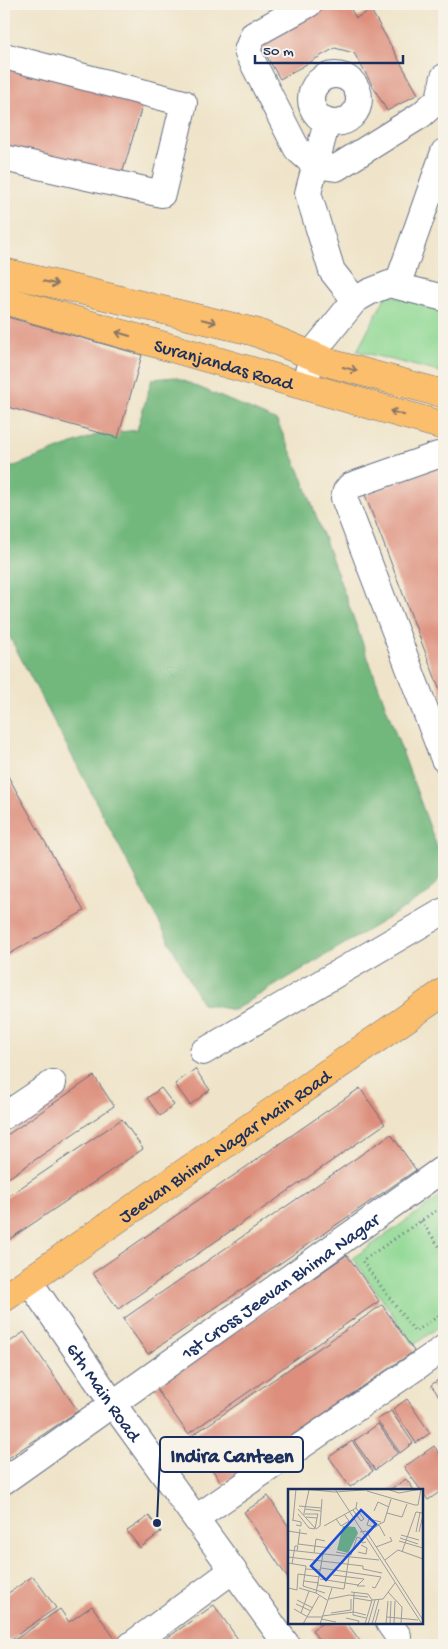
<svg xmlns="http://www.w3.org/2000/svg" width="448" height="1649" font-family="'Gochi Hand',sans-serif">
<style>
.green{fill:#8ed893;stroke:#548478}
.forest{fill:#72b87d;stroke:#46746e}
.building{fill:#dd8e7b}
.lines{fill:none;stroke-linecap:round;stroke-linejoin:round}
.minor-casing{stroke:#656e83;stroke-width:28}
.major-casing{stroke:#656e83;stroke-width:29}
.path{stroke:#656e83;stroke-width:3;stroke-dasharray:1 4;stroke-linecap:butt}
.minor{stroke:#fff;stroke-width:26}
.major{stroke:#fabe6d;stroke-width:28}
.oneway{stroke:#8a7666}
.labels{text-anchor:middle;stroke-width:4.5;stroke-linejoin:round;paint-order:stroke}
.street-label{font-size:19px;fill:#1b2f5e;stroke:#f7f3e8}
.inset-road{fill:none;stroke:#9a9c9e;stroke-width:1}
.view{fill:#1d4ed8;fill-opacity:0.15;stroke:#1d4ed8;stroke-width:2.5}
.inset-edge{fill:none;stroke:#1b2f5e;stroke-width:2.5}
.leader{fill:none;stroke:#1b2f5e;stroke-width:2}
.callout-dot{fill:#1b2f5e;stroke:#f7f3e8;stroke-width:2}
.callout{fill:#f7f3e8;stroke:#1b2f5e;stroke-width:2}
.callout-label{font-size:20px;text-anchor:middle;font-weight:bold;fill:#1b2f5e}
</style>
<rect width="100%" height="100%" fill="#f7f3e8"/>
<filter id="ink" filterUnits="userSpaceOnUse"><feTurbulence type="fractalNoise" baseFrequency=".02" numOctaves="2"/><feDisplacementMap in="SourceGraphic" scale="10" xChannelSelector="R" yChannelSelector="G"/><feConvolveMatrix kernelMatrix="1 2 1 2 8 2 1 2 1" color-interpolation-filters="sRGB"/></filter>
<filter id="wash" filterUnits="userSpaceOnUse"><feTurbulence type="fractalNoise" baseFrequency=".0096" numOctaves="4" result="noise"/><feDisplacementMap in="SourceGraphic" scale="20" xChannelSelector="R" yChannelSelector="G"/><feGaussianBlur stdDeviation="1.12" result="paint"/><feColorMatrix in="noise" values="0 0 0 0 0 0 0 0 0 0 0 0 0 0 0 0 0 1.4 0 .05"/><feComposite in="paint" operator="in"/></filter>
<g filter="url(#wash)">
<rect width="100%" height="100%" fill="#efe4c9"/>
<g class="green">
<polygon points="387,294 444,311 444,373 357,351"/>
<polygon points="444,1194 444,1323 414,1345 353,1258"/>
</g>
<polygon class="forest" points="175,377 277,421 302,477 444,866 444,872 428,894 234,1010 202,1004 4,626 4,470 96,435 137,430 152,379"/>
<g id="blocks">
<g class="building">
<polygon points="333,4 348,4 356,18 371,10 418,94 387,111 354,53 335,48 280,79 260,45"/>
<polygon points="4,62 143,103 120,181 4,148"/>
<polygon points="4,316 142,355 118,438 4,406"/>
<polygon points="441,465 444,473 444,701 365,495"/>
<polygon points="4,769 84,911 4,957"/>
<polygon points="195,1069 210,1090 190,1105 175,1084"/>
<polygon points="94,1076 114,1106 4,1181 4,1137"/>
<polygon points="161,1088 174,1105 160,1116 147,1098"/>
<polygon points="360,1088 385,1124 118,1309 93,1273"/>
<polygon points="122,1119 143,1149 4,1243 4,1199"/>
<polygon points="391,1134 416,1170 148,1354 123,1319"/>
<polygon points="347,1255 379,1301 188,1434 155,1387"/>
<polygon points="382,1305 414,1351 222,1484 190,1437"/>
<polygon points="24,1332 78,1411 4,1461 4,1346"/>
<polygon points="444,1376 444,1403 431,1385"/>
<polygon points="407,1399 430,1433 416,1443 393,1409"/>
<polygon points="391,1411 413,1443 400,1453 377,1420"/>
<polygon points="378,1424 398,1453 375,1470 354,1441"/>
<polygon points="352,1441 373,1471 350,1487 329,1457"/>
<polygon points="434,1446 444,1460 444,1489 428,1500 404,1467"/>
<polygon points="406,1479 414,1490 389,1490"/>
<polygon points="268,1496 289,1527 289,1580 244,1512"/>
<polygon points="149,1516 161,1532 140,1548 127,1531"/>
<polygon points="33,1576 56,1608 4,1644 4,1596"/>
<polygon points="214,1605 242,1645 157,1645"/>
<polygon points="92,1606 118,1643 114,1645 7,1645 60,1609 69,1622"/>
<polygon points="322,1623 347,1623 363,1645 322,1645 312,1630"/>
</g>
</g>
</g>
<g filter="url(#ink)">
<use href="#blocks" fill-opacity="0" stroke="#656e83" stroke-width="1"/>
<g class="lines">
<defs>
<g id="minor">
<polyline points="309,4 253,35 247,51 297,149 315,165 336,168 421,115 439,99 444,77"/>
<polyline points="4,56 184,103 162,194 4,158"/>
<circle cx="335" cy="99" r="24"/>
<polyline points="327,122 308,193 332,271 355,300"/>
<polyline points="397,286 444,152"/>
<polyline points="303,385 317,347 355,300 369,292 389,284 444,298"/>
<polyline points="444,456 438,455 350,486 346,491 344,498 444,759"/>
<polyline points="203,1052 444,911"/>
<polyline points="4,1116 53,1083"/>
<path id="s1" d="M29 1281 113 1404 287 1645"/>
<path id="s2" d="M4 1481 444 1168"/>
<polyline points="196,1518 444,1348"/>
<polyline points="389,1623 398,1636"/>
<polyline points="131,1645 233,1570"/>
</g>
<g id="major">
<polyline points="4,272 255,332 333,364 444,394"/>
<path id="s3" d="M4 300 444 426"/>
<path id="s4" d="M4 1298 444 992"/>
</g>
</defs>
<use href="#minor" class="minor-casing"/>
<use href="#major" class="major-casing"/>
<g class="path">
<polyline points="444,1205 362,1261 415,1332 444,1312"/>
<polyline points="421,1221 444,1253"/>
</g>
<use href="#minor" class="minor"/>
<use href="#major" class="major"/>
</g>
<defs><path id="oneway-shaft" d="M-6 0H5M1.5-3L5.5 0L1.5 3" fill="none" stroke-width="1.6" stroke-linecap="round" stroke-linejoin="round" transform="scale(1.25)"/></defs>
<g class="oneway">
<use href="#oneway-shaft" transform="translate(51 283) rotate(13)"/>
<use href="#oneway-shaft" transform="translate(209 321) rotate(13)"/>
<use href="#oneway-shaft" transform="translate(123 334) rotate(-164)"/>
<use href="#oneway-shaft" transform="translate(350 369) rotate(15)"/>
<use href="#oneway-shaft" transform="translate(397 413) rotate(-163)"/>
</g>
</g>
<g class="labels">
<g class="street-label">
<text dy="7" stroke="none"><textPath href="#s3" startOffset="229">Suranjandas Road</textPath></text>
<text dy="7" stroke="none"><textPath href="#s4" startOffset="268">Jeevan Bhima Nagar Main Road</textPath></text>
<text dy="7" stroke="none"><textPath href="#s2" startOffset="338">1st Cross Jeevan Bhima Nagar</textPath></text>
<text dy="7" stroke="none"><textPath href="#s1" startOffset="134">6th Main Road</textPath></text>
</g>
</g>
<g transform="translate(288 1489)">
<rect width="135" height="135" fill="#efe4c9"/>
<path d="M55 37 67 38 70 44 60 64 49 61Z" fill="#72b87d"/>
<path class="inset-road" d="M15 0 47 3M47 0 134 135M99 0 111 4 133 0M79 2 127 16H130L133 0M47 3 89 0M11 17 33 19M10 20 27 39M17 20 33 22M65 21 73 32 76 30 68 19M86 22 90 13 101 18M16 24 21 1M99 24 114 28 119 15M10 25 21 39 27 40 29 29M15 25H30L29 29 18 28M48 30 53 37 61 32 56 25M4 31 13 33V37L8 36M5 31 8 0M93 33 81 30 79 36 85 38 96 33 103 10M36 37 68 19 69 13M28 40 32 37 34 10M0 42 19 45M72 43 78 42 135 131M78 43 91 36 97 47M128 43 132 24M131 43 135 26M113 46 131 51M112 49 130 55M111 52 135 59M10 55 42 59M10 56 12 40M88 58 104 52 102 48M0 61 91 71M48 63 63 66 69 48 74 50V54L78 53M70 63 78 65 79 59 73 56M114 63 128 23 135 24M26 64 28 50 37 52M35 65 28 104 39 111M0 68 75 77V80L94 84M97 71 110 61 135 70M0 74 18 77 15 97 37 104M4 75 7 57H10L9 62M33 79 93 88M18 80 33 81M45 86 76 90M32 90 70 96M76 90 69 97H77M16 92 31 94M30 96 56 100 61 68M84 98 87 99 93 88M0 99 9 101 10 85 32 88M11 99 28 104M63 103 80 105 84 111M66 103 65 126 78 129M100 103 114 118 113 135M66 109 84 112M41 110 61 106 80 108M9 111 25 119M8 115 23 122M6 120 20 128H34M13 124 21 102M43 124 63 121V110M34 127 66 123 78 126M99 128 130 131M58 129 71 132 70 135M33 130 48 133M15 135 31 107M32 135 44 99M77 135 84 111 95 110 107 94M80 135 87 111M84 135 91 110M87 135 91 120M98 135 100 112M102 135 103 112M106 135 107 112"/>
<path class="view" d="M73 21 88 35 38 91 23 77Z"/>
<rect width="135" height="135" class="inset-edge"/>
</g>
<path class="leader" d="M157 1523L160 1455"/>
<circle class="callout-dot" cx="157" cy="1523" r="5"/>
<rect class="callout" x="160" y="1437" width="143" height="35" rx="5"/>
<g class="callout-label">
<text x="232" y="1462">Indira Canteen</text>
</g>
<rect width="448" height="1649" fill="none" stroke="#f7f3e8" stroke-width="20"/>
<path d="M255 55v8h148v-8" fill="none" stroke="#1b2f5e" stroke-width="2.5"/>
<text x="263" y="55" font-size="15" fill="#1b2f5e" stroke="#f7f3e8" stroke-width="4" paint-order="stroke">50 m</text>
</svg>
